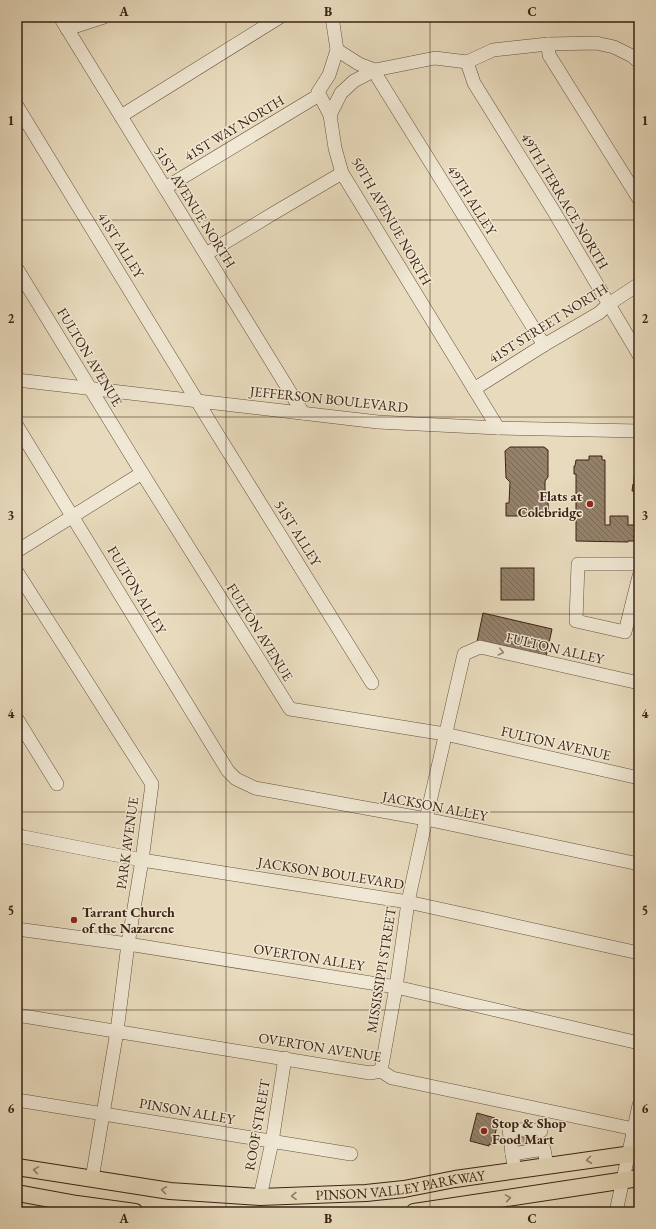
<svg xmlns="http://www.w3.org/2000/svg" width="656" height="1229" font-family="'EB Garamond',serif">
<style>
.building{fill:url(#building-back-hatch);stroke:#3b2213}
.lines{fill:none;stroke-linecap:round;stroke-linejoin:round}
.minor-tunnel{stroke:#c5b69b;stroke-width:13;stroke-dasharray:13 6;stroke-linecap:butt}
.minor-casing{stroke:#66503e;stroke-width:14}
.major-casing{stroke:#3b2213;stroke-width:18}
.minor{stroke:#f0e8d4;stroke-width:13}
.major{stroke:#e8dbbd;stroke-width:16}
.oneway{stroke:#968574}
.oneway2{stroke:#927e68}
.grid{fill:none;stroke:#3b2213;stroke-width:1;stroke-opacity:0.55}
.poi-dot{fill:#8f2418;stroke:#f0e8d4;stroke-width:1.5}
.labels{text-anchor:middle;stroke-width:3;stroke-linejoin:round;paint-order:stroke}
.street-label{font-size:14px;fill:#3b2213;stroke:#f0e8d4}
.poi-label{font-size:14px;font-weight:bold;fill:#3b2213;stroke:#f0e8d4;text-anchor:start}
.neatline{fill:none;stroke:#3b2213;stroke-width:1.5}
.grid-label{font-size:13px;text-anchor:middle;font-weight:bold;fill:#3b2213}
</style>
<defs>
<pattern id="building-back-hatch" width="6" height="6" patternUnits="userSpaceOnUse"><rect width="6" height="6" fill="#95826b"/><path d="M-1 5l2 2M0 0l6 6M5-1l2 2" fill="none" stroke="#7b6a57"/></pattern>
</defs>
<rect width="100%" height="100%" fill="#e8dbbd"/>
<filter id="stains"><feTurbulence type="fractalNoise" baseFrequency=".005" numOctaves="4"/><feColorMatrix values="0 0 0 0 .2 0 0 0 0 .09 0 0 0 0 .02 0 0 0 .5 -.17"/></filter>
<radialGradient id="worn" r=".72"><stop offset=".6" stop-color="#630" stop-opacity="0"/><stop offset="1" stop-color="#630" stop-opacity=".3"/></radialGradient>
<g class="building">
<polygon points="510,447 544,447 548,450 548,477 545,481 545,488 546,502 548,503 549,516 506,516 506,503 509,503 510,482 506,478 505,451"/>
<polygon points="589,456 602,456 602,460 605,460 605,525 610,525 610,516 628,516 628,525 634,525 634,491 632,491 633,484 634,484 634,477 637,478 637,472 639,472 639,541 628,541 628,542 576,541 576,474 574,474 574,466 575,466 576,460 589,460"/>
<rect x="501" y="568" width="33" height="32"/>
<polygon points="483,613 552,629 546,657 477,642"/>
<polygon points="477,1113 495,1118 495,1119 498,1120 493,1145 489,1144 489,1146 470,1141"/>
<polygon points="536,1134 538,1145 519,1148 517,1136"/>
</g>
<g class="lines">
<polyline class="minor-tunnel" points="511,1146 543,1142"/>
<defs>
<g id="minor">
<polyline points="60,17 303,413"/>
<polyline points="332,17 337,50 329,75 318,92 330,115 335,148 342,173 498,428"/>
<polyline points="67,29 104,17"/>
<polyline points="548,44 549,55 639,199"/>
<polyline points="337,50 359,64 375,70 378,78 544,345"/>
<polyline points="467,62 474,83 553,210 639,355"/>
<polyline points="17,106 213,427 372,683"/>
<polyline points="330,115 341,93 354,81 375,70 435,58 467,62 493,50 548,44 596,43 614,47 632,56 639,62"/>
<polyline points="121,116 280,17"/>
<polyline points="165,188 319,95"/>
<polyline points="206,254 274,213 342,173"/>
<polyline points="17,269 142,473 290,709 445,734 639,778"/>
<polyline points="17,380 378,422 498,428 639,431"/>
<polyline points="474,389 544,345 599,313 609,304 639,284"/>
<polyline points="17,426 228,771 236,779 255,788 426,819 639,864"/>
<polyline points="17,551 142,473"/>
<polyline points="639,564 578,564 576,621 625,632 639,576"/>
<polyline points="17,572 152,784 142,860 128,944 117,1031 92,1179"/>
<polyline points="17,719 57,784"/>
<polyline points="17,835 24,837 142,860 408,902 639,953"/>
<polyline points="17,929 128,944 396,987 639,1043"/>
<polyline points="17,1015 370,1073 381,1071 392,1078 634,1129 639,1129"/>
<polyline points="381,1071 396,987 408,902 426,819 464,654 480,647 639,683"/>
<polyline points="17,1100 351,1154"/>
<polyline points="512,1154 509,1129 541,1131"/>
<polyline points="515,1170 512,1154 544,1149 547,1166"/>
<polyline points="260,1197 272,1142 285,1058"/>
<polyline points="616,1212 639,1105"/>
</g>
<g id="major">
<path id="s1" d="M17 1167 170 1191 260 1197 366 1193 404 1189 455 1179 639 1153"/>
<polyline points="17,1193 77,1204 135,1212"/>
<polyline points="414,1212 639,1178"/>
</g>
</defs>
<use href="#minor" class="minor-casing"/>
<use href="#major" class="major-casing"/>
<use href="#minor" class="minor"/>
<use href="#major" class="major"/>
</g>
<defs><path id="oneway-chevron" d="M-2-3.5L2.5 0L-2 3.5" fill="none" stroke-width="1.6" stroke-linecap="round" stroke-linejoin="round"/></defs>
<use class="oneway" href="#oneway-chevron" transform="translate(501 652) rotate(13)"/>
<g class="oneway2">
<use href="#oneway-chevron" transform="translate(589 1160) rotate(173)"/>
<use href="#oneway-chevron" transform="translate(36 1170) rotate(-171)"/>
<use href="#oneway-chevron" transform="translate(164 1190) rotate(-172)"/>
<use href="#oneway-chevron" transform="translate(294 1196) rotate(178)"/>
<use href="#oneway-chevron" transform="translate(508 1198) rotate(-9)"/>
</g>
<path class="grid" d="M226 17V1212M430 17V1212M17 220H639M17 417H639M17 614H639M17 812H639M17 1010H639"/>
<g class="poi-dot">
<circle cx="590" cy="504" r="4"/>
<circle cx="74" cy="920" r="4"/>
<circle cx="484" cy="1131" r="4"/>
</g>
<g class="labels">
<g class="street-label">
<text transform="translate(234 128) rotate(-31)" y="5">41ST WAY NORTH</text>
<text transform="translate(472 200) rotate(58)" y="5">49TH ALLEY</text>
<text transform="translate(565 201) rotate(59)" y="5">49TH TERRACE NORTH</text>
<text transform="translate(195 207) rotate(58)" y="5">51ST AVENUE NORTH</text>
<text transform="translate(392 221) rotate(60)" y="5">50TH AVENUE NORTH</text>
<text transform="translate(121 245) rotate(58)" y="5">41ST ALLEY</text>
<text transform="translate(548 323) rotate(-32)" y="5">41ST STREET NORTH</text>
<text transform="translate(90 357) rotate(59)" y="5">FULTON AVENUE</text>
<text transform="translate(329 399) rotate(6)" y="5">JEFFERSON BOULEVARD</text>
<text transform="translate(298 533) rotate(58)" y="5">51ST ALLEY</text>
<text transform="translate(137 590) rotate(59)" y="5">FULTON ALLEY</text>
<text transform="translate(260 632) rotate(58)" y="5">FULTON AVENUE</text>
<text transform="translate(555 648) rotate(13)" y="5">FULTON ALLEY</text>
<text transform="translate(556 743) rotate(13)" y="5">FULTON AVENUE</text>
<text transform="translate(435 806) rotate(11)" y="5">JACKSON ALLEY</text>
<text transform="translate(127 843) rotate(-82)" y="5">PARK AVENUE</text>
<text transform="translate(331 873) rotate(9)" y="5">JACKSON BOULEVARD</text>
<text transform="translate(309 957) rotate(9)" y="5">OVERTON ALLEY</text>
<text transform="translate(381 970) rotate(-81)" y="5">MISSISSIPPI STREET</text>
<text transform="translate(320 1047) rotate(9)" y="5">OVERTON AVENUE</text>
<text transform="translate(187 1111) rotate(10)" y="5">PINSON ALLEY</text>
<text transform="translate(257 1125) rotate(-80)" y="5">ROOF STREET</text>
<text dy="5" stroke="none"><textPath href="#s1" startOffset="386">PINSON VALLEY PARKWAY</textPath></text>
</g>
<g class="poi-label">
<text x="582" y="501" text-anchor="end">Flats at<tspan x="582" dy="16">Colebridge</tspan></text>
<text x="82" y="917">Tarrant Church<tspan x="82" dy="16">of the Nazarene</tspan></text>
<text x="492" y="1128">Stop &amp; Shop<tspan x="492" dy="16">Food Mart</tspan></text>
</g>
</g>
<rect width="656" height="1229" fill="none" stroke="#e8dbbd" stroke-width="44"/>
<rect x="22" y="22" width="612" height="1185" class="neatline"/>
<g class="grid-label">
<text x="124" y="16">A</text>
<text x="328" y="16">B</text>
<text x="532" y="16">C</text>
<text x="11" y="125">1</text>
<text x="645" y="125">1</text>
<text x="11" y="323">2</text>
<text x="645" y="323">2</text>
<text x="11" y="520">3</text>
<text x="645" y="520">3</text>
<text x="11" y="718">4</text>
<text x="645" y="718">4</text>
<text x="11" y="915">5</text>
<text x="645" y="915">5</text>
<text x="11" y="1113">6</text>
<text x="645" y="1113">6</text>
<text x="124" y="1223">A</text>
<text x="328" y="1223">B</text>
<text x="532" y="1223">C</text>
</g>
<rect width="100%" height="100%" filter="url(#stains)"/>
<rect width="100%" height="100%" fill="url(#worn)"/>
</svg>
